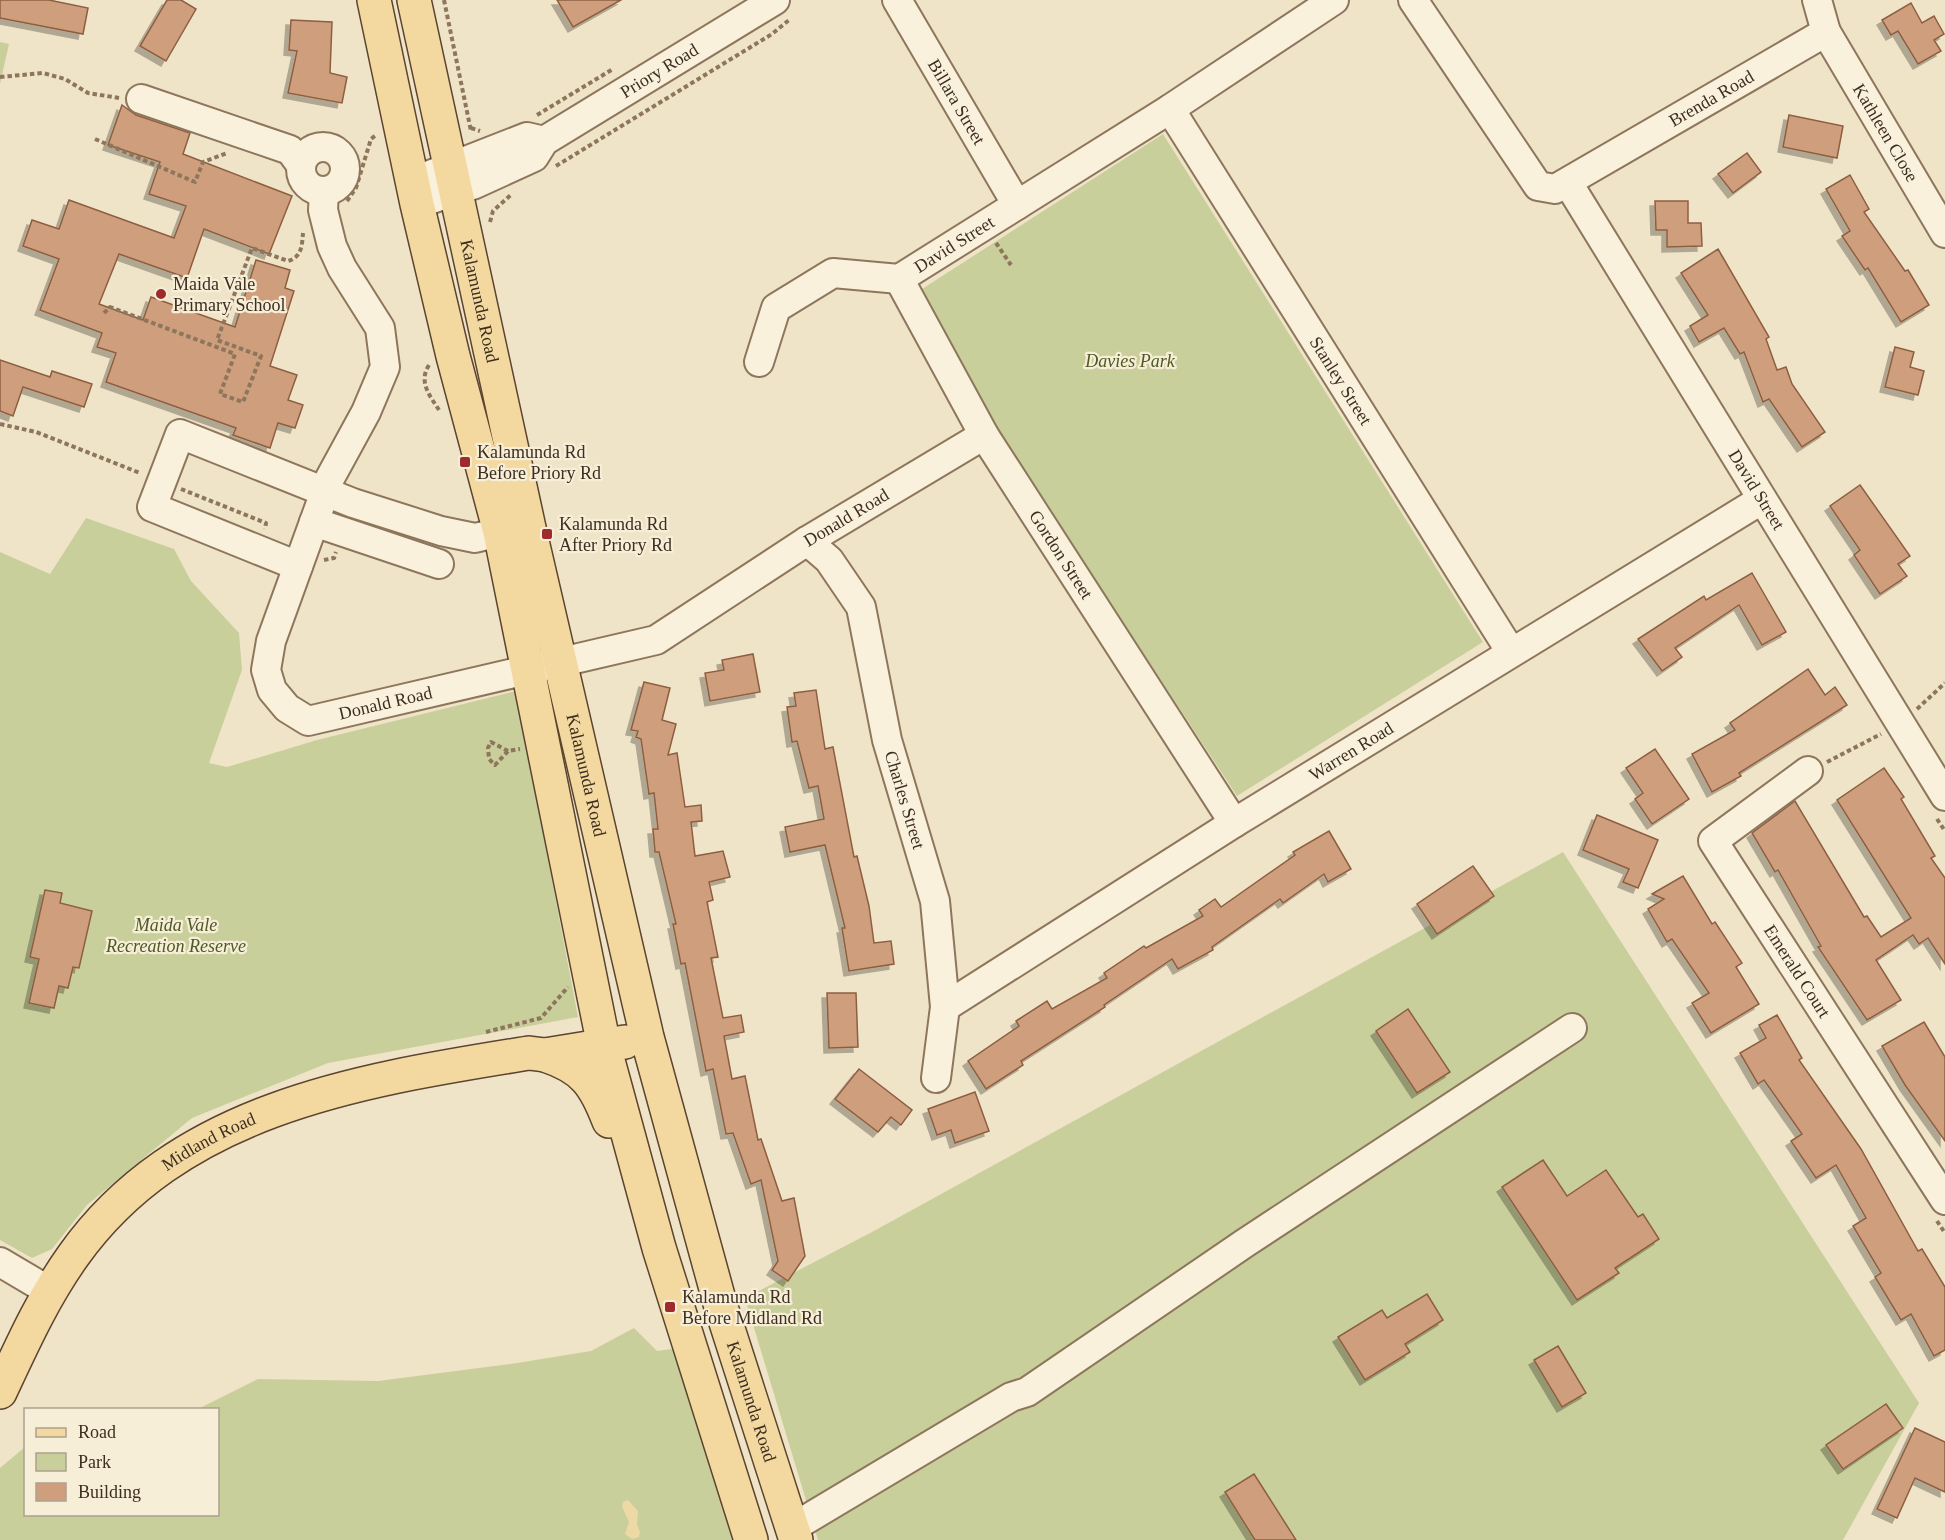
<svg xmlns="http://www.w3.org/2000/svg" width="1945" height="1540" font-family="Georgia,serif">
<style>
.green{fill:#c9cf9b}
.sand{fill:#ecd9a5}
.building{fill:#cf9f7d;stroke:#8d5f41;stroke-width:1.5;filter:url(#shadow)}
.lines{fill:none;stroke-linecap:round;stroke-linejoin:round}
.minor-casing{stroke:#8d765c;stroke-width:32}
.major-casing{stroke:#5b4430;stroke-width:36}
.path{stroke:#8d765c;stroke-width:4;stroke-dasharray:4.5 3;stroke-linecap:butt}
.minor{stroke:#faf1dc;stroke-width:28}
.major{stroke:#f3d9a0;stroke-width:33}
.poi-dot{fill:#9e2a2b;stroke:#f7eed8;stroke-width:2}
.labels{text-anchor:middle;stroke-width:4.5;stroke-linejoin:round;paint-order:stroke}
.street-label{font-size:18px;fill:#3d2e20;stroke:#f7eed8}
.poi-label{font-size:18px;fill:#3d2e20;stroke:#f7eed8;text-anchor:start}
.park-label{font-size:18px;font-style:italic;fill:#4d5a26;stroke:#f7eed8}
</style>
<defs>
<filter id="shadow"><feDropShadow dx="-5" dy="5" stdDeviation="0" flood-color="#0004"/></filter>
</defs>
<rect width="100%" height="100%" fill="#f0e4c8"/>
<g class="green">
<polygon points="0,42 9,44 0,84"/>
<polygon points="1163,134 1483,642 1237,796 1000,435 922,289"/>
<polygon points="86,518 174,549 191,581 239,633 242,670 209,763 227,767 317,740 516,691 578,1017 328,1063 192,1118 87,1205 52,1249 32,1258 0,1240 0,552 50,574"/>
<polygon points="1563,852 1919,1403 1843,1540 818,1540 745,1298 872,1232"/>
<polygon points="634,1328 657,1351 679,1348 736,1540 0,1540 0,1468 25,1447 26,1514 218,1514 218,1410 198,1409 258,1379 378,1381 517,1363 591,1351"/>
</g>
<polygon class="sand" points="628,1500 638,1511 637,1525 640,1532 639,1537 632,1539 625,1534 629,1522 622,1507 623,1502"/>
<g class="building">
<polygon points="0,0 49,0 88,8 83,34 0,18"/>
<polygon points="167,0 181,0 196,9 166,61 140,46"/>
<polygon points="557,0 621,0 573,27"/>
<polygon points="1911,3 1922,23 1934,16 1944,34 1934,40 1941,51 1918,64 1898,31 1891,35 1882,20"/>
<polygon points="291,20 332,22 330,73 347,77 342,103 288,93 297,51 289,50"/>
<polygon points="122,105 136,115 190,133 183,154 292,196 269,254 204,229 187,278 119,254 99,304 143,320 151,297 235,327 256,260 290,270 285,288 294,291 270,366 297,375 288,400 303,405 295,428 278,423 270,448 233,435 236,428 106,382 116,353 97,347 102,333 40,310 59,259 23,246 32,220 59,229 69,200 174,238 186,206 149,194 160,162 108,145"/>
<polygon points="1789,115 1843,126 1837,158 1783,147"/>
<polygon points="1747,153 1761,172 1733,193 1718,174"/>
<polygon points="1850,175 1869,209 1864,212 1905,271 1908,270 1929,305 1901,322 1868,268 1865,270 1842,236 1850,231 1826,189"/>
<polygon points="1655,201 1688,201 1688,223 1701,223 1702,246 1667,247 1667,230 1656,230"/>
<polygon points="1718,249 1769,337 1766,339 1777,370 1786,367 1792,384 1825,432 1802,447 1769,399 1763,402 1744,352 1740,354 1724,328 1699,342 1690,326 1708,315 1681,273"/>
<polygon points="1895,347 1914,352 1910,367 1924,371 1918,395 1885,387"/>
<polygon points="0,360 50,377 52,371 92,384 84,407 23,387 13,416 0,411"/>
<polygon points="1860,485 1910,556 1898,564 1907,576 1880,594 1854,555 1860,550 1830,506"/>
<polygon points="1752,573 1786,632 1762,645 1739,605 1675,648 1682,657 1662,671 1638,639 1704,596 1706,600"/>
<polygon points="753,654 760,692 710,701 705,673 724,670 722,660"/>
<polygon points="1808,669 1825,695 1835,687 1847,705 1739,773 1741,776 1712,792 1692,754 1735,730 1730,723"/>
<polygon points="644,682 670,688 662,720 676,724 668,755 677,753 685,807 701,805 702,821 691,822 695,856 723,851 730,877 709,882 713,900 707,902 718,957 711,958 723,1018 741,1015 744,1032 724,1036 732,1079 745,1076 758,1140 761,1139 782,1201 794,1198 805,1256 788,1281 772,1270 778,1261 761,1180 751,1184 733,1133 726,1134 713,1069 706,1071 685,963 681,964 673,924 676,924 659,852 655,852 653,829 658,829 654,793 649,794 641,739 636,737 638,731 631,730"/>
<polygon points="816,690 825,749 833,747 854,857 857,856 869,906 874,943 891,941 894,964 849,971 842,928 845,928 825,845 790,852 785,827 824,819 818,786 809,788 797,741 792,742 787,707 796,706 794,693"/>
<polygon points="1655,749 1689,799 1652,824 1635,799 1643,793 1626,768"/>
<polygon points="1884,768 1904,797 1901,799 1935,856 1931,858 1945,878 1945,964 1928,938 1919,944 1913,935 1876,960 1901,1000 1867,1020 1818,947 1821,946 1778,870 1775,872 1752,833 1795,801 1864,917 1867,916 1881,937 1911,918 1837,800"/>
<polygon points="1597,815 1658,840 1638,888 1623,882 1629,869 1583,850"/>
<polygon points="1329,831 1351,869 1328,882 1324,874 1283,903 1280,899 1212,947 1213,950 1178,969 1172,959 1104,1005 1105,1007 1021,1061 1023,1065 986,1089 968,1061 1019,1026 1016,1021 1047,1001 1052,1009 1107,978 1104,973 1144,946 1146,948 1203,916 1199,910 1215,899 1221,907 1295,855 1293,852"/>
<polygon points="1473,866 1494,896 1437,934 1417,904"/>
<polygon points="1683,876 1712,924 1715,922 1742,963 1736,967 1759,1004 1711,1033 1692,1003 1709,993 1672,939 1667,942 1648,909 1664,899 1652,894"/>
<polygon points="45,890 62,893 60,903 92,911 79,968 73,967 68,988 59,986 54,1008 29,1003 39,959 30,957"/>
<polygon points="827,993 856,993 858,1047 829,1048"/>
<polygon points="1408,1009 1450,1072 1417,1093 1376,1031"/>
<polygon points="1777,1015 1802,1058 1799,1060 1861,1149 1918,1251 1922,1249 1945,1287 1945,1350 1934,1356 1911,1314 1901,1320 1875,1277 1881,1273 1853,1226 1866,1218 1836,1165 1816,1178 1791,1141 1802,1134 1764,1080 1758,1084 1740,1053 1766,1038 1759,1025"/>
<polygon points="1924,1022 1945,1057 1945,1141 1905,1085 1882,1046"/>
<polygon points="859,1069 912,1110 901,1125 891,1117 878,1132 835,1099"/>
<polygon points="975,1092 989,1131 955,1143 951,1130 937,1135 928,1109"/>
<polygon points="1543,1160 1567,1196 1606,1170 1638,1217 1643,1214 1659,1239 1615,1268 1619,1273 1577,1300 1502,1187"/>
<polygon points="1427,1294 1443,1320 1405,1344 1410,1352 1365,1380 1338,1337 1382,1310 1387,1318"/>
<polygon points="1558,1346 1586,1393 1562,1407 1534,1360"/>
<polygon points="1886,1404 1903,1428 1843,1469 1826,1445"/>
<polygon points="1915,1428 1945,1442 1945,1492 1915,1478 1897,1518 1877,1509"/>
<polygon points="1254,1474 1296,1540 1255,1540 1225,1492"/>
</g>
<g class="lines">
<defs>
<g id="minor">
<path id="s1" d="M897 0 1017 205"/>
<path id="s2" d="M1413 0 1538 186 1555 189 1826 32 1817 0"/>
<path id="s3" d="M1826 32 1945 233"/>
<polyline points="141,99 290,150 301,165"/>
<path id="s4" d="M1170 109 1511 652"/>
<circle cx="323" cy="169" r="22"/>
<polyline points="412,182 527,137 544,141"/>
<path id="s5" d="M1568 183 1945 796"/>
<path id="s6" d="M324 191 323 210 332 246 342 268 380 328 385 367 366 412 330 478 271 641 266 670 272 690 287 708 308 721 656 640 807 541 984 435"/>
<path id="s7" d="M417 204 475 184 534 157 544 141 775 0"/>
<path id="s8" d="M899 279 984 435 1234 823"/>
<path id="s9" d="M759 362 776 308 833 273 899 279 1170 109 1334 0"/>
<polyline points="314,522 439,564"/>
<path id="s10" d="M807 541 829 560 861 607 887 740 935 901 945 1007 936 1078"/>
<polyline points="298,566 152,507 180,434 353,503 441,531 475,538 500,532"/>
<path id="s11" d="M1808 771 1713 841 1945 1200"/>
<path id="s12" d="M945 1007 1234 823 1761 500"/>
<polyline points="0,1262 49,1291"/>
<polyline points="792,1528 1011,1397 1027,1392 1245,1243 1572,1028"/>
</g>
<g id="major">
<polyline points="374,0 417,204 453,356 500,532 604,1046 659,1248 751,1540"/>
<path id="s13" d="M414 0 529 528 647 1037 721 1307 796 1540"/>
<path d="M545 1055C584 1068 595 1084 609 1121"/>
<path id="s14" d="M0 1392C22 1345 43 1298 73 1256 179 1107 362 1080 529 1053L545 1055 625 1042"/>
</g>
</defs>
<use href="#minor" class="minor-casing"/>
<use href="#major" class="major-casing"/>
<g class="path">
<polyline points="444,0 471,131"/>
<polyline points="0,77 43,73 65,79 88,93 119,98"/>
<polyline points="537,115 613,69"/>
<polyline points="471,128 480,131"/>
<polyline points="95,139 195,182 203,162 227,153"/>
<polyline points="556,166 772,34 789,20"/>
<polyline points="347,201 356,188 371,139 376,135"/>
<polyline points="490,222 493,211 512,194"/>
<polyline points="996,243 1011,265"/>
<path d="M104 313 110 307 235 354 220 394 243 402 261 356 217 340 252 248 288 261C302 257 302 245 303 233"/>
<path d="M429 365C418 382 430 396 439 410"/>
<polyline points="0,424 36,432 140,473"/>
<polyline points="181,489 266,523 265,529"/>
<polyline points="324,560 334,558 336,552"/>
<polyline points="1917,709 1945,683"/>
<polyline points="508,751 491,742 488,748 489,759 495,765 508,751 520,749"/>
<polyline points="1827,762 1881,734"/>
<polyline points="1937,819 1945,831"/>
<polyline points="486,1032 541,1018 568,987"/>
<polyline points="1937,1221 1945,1233"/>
</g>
<use href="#minor" class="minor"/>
<use href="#major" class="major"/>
</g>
<g class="poi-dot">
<circle cx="161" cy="294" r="6"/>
<rect x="459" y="456" width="12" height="12" rx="3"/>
<rect x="541" y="528" width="12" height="12" rx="3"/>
<rect x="664" y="1301" width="12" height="12" rx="3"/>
</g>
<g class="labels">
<g class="street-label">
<text dy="6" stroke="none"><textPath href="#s7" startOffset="280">Priory Road</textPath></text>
<text dy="6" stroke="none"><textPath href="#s2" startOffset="422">Brenda Road</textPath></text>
<text dy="6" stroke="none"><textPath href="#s1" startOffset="118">Billara Street</textPath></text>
<text dy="6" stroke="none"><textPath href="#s3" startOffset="117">Kathleen Close</textPath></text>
<text dy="6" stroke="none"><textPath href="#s9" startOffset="255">David Street</textPath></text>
<text dy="6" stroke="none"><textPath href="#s13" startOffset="308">Kalamunda Road</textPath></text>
<text dy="6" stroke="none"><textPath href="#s4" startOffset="321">Stanley Street</textPath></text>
<text dy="6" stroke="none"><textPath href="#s5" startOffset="360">David Street</textPath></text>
<text dy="6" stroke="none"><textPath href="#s6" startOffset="1170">Donald Road</textPath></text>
<text dy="6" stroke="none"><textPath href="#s8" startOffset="320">Gordon Street</textPath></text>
<text dy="6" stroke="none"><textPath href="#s6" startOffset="666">Donald Road</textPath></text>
<text dy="6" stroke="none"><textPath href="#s12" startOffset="480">Warren Road</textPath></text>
<text dy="6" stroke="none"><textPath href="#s13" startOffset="794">Kalamunda Road</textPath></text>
<text dy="6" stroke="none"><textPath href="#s10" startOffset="284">Charles Street</textPath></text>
<text dy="6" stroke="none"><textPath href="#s11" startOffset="273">Emerald Court</textPath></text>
<text dy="6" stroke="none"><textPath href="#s14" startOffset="334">Midland Road</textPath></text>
<text dy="6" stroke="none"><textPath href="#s13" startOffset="1442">Kalamunda Road</textPath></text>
</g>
<g class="poi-label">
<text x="173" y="290">Maida Vale<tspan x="173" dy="21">Primary School</tspan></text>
<text x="477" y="458">Kalamunda Rd<tspan x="477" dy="21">Before Priory Rd</tspan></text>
<text x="559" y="530">Kalamunda Rd<tspan x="559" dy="21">After Priory Rd</tspan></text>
<text x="682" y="1303">Kalamunda Rd<tspan x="682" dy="21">Before Midland Rd</tspan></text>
</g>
<g class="park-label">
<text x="1130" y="367">Davies Park</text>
<text x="176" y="931">Maida Vale<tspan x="176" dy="21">Recreation Reserve</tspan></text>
</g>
</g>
<rect x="24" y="1408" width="195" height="108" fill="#f7eed8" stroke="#ada18e" stroke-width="1.5"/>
<rect x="36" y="1428" width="30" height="9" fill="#f3d9a0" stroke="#ada18e" stroke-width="1.5"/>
<text x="78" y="1438" font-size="18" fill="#3d2e20">Road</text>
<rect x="36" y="1453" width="30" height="18" fill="#c9cf9b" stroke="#ada18e" stroke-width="1.5"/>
<text x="78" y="1468" font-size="18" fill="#3d2e20">Park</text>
<rect x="36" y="1483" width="30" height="18" fill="#cf9f7d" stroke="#ada18e" stroke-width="1.5"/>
<text x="78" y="1498" font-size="18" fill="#3d2e20">Building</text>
</svg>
